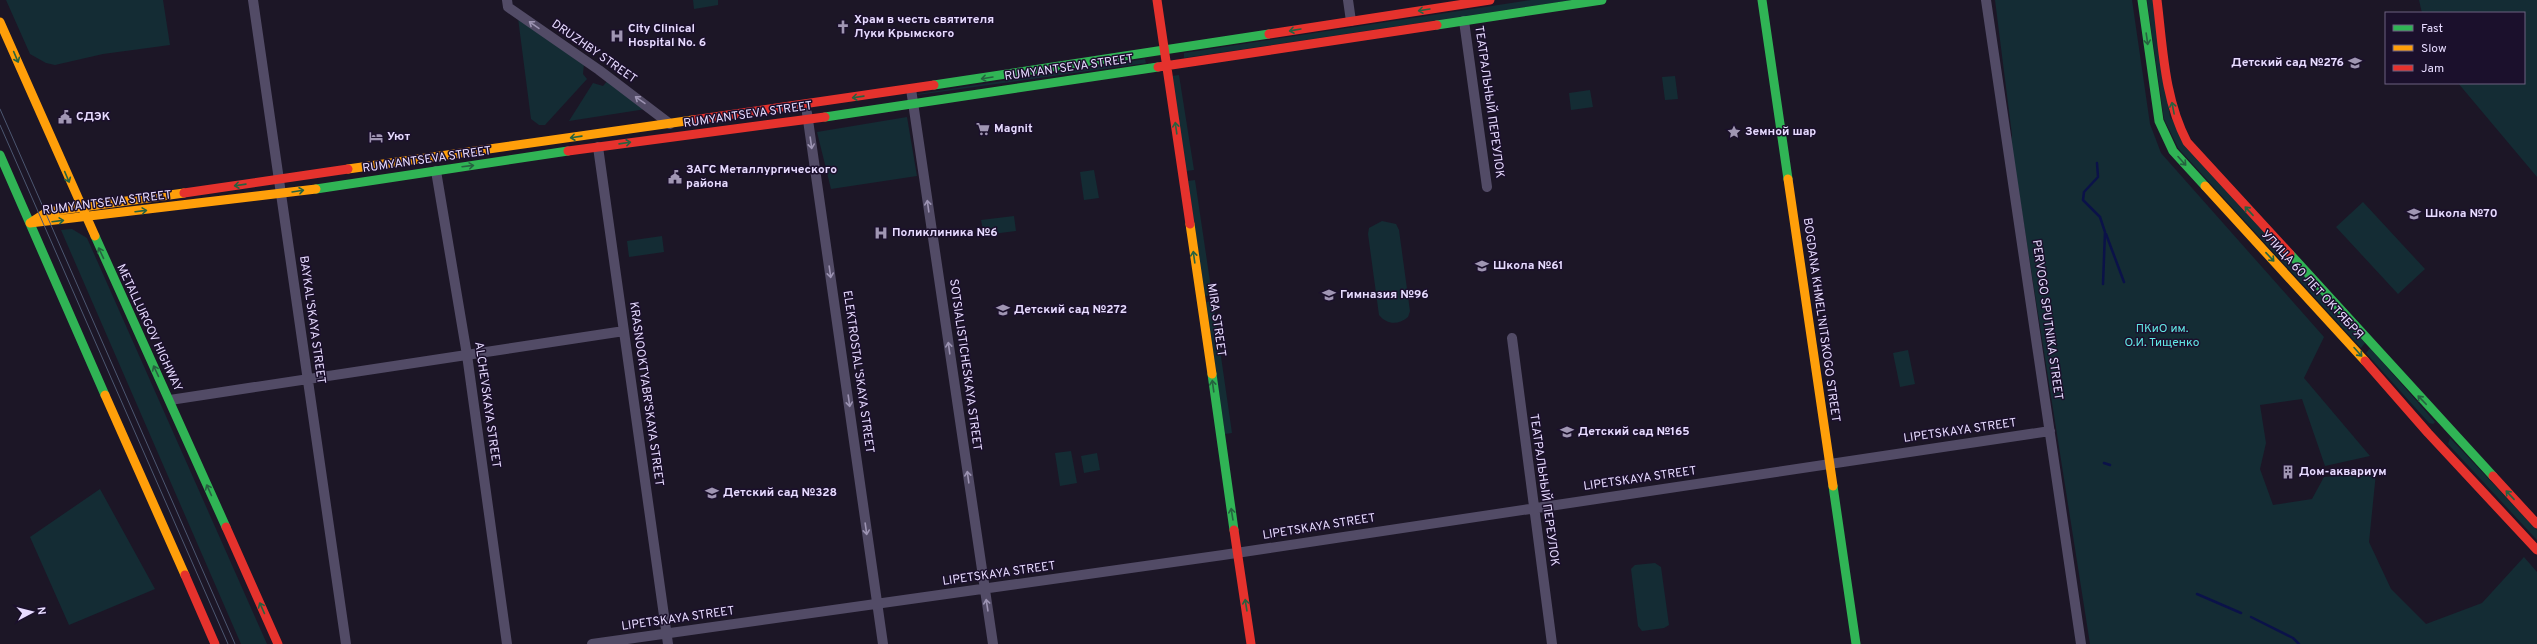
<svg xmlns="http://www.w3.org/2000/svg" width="2537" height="644" viewBox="0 0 2537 644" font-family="Overpass,sans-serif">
<rect width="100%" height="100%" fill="#1c1626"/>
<path fill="#142c34" d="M6,0H163L170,45L103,54L55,65L46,63L30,54Z
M693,0H718V5L694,9Z
M1531,0H1573L1184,58V53Z
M1995,0H2132L2150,124L2161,153L2324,337L2304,378L2370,456L2325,466L2302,399L2260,405L2266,443L2260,469L2273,505L2312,499L2324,477L2376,473L2369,542L2391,589L2426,624L2482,603L2524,557L2537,572V644H2090L2011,142L2012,135Z
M2147,0H2153L2170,117L2365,343L2361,348L2178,148L2164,119Z
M2419,0H2537V177L2458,83H2524V13H2422Z
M518,18L584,63L583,74L587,79L545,125H539L531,119Z
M1145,59L1146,63L917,95L918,94Z
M1179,75L1194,170L1186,171L1171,76Z
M1675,76L1678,99L1665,100L1662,77Z
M608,80L646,109L569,121L593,83L603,86Z
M1590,90L1593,107L1571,110L1569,93Z
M907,117L917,176L831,189L817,132Z
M1094,170L1099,198L1084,200L1080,172Z
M1195,180L1212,295L1205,296L1188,181Z
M2363,202L2425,269L2398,294L2336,227Z
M1014,216L1016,231L984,235L981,220Z
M1382,221L1396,224L1399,230L1410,311L1408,317C1399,325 1387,325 1379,315L1368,234L1369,228Z
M72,229L87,238L267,644H241L61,230Z
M662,236L664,252L629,257L627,241Z
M1213,301L1232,433L1225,434L1206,302Z
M2370,348L2435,422L2433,424L2429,423L2366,353Z
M1908,350L1915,384L1900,387L1893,353Z
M2450,438L2537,530V540L2448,444Z
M1071,451L1077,483L1060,486L1055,453Z
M1097,453L1100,470L1084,473L1081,456Z
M100,489L155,589L69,625L30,537Z
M1655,563L1661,567L1669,625L1664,628L1642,631L1638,626L1631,569L1635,565Z"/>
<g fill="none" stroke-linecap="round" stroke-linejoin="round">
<path stroke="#0b1249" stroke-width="2.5" d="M2097,163L2098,177L2084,192L2083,200L2100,217L2105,232L2103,284
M2106,234L2124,282
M2104,463L2110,465
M2197,594L2241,613
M2251,617L2293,638L2299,644"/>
<path stroke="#524b66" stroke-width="10" d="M253,0L346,644
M507,0L508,7L599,70L670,124
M1348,0L1351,21
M1986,0L2081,644
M1464,21L1487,187
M911,89L993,644
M807,113L883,644
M598,147L668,644
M436,171L467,355L507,644
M1512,338L1552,644
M170,400L624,331
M592,644L1223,555L2050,431"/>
<path stroke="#30b455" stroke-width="9" d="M1762,0L1788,179
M2142,0L2159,121L2173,151L2205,186
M1437,25L1602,0
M934,85L1269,34
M825,117L1158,67
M0,155L105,395
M316,189L568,151
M95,236L226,527
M2290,254L2493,476
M1212,374L1234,530
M1833,486L1856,644"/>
<path stroke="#ff9f0a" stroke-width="9" d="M0,22L95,236
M348,169L693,120
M1788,179L1833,486
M2205,186L2365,361
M30,223L316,189
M30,223L47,212L184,193
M1190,224L1212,374
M105,395L185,575"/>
<path stroke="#e5322d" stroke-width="9" d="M1157,0L1190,224
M2157,0C2163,48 2164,98 2187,142L2290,254
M1269,34L1490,0
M1158,67L1437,25
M693,120L934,85
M568,151L825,117
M184,193L348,169
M2365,361L2428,433L2537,550
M2493,476L2537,524
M226,527L278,644
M1234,530L1251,644
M185,575L215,644"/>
<path stroke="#4c5771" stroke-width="1" d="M0,109L235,644
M0,125L228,644"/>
</g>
<defs><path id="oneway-shaft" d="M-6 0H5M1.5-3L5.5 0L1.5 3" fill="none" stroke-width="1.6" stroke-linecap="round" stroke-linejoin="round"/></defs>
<g stroke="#266240">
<use href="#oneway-shaft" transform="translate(1424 10) rotate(171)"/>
<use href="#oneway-shaft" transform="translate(1295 30) rotate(170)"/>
<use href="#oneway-shaft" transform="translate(2147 39) rotate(82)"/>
<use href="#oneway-shaft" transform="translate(16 57) rotate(67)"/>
<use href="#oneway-shaft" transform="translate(987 78) rotate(171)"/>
<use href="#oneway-shaft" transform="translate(858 97) rotate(172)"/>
<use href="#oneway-shaft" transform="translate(2173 108) rotate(-101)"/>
<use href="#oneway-shaft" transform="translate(1176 128) rotate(-98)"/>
<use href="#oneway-shaft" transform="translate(576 137) rotate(172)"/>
<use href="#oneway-shaft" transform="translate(625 143) rotate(-8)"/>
<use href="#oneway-shaft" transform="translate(2182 161) rotate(48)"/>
<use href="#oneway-shaft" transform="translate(468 166) rotate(-7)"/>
<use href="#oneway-shaft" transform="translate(67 177) rotate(67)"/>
<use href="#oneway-shaft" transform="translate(240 185) rotate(172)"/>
<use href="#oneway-shaft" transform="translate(298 191) rotate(-9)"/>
<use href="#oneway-shaft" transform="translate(141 211) rotate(-7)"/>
<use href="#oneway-shaft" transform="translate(2249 211) rotate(-133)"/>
<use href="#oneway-shaft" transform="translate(58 221) rotate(-7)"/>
<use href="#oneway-shaft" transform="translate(101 253) rotate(-115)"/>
<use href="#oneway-shaft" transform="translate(1194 257) rotate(-98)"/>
<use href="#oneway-shaft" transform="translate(2270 257) rotate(47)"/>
<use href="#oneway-shaft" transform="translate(2358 352) rotate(48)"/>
<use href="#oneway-shaft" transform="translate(156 371) rotate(-115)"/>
<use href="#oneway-shaft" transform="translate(1213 386) rotate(-98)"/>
<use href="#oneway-shaft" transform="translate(2422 400) rotate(-134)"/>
<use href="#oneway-shaft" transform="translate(209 490) rotate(-114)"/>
<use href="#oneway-shaft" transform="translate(2510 495) rotate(-133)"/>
<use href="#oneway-shaft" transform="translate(1232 514) rotate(-99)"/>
<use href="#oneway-shaft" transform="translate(1246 605) rotate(-99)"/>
<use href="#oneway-shaft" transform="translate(262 608) rotate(-114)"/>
</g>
<g stroke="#9c93b2">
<use href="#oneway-shaft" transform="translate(534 25) rotate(-145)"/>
<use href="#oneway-shaft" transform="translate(640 100) rotate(-145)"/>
<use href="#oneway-shaft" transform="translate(811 143) rotate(82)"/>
<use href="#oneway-shaft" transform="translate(928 206) rotate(-98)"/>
<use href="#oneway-shaft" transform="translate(830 272) rotate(82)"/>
<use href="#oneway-shaft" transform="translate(949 348) rotate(-98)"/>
<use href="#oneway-shaft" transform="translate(849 401) rotate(82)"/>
<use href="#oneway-shaft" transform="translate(968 477) rotate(-98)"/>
<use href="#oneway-shaft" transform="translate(866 529) rotate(82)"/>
<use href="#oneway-shaft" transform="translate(987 605) rotate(-99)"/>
</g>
<defs>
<g id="church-bare" transform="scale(1.08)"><path d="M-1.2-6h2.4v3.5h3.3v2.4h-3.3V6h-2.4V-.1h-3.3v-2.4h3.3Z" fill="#a096b3" stroke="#1b102c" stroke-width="2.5" paint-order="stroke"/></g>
<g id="hospital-bare" transform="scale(1.08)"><path d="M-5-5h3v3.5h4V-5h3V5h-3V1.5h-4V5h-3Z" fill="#a096b3" stroke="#1b102c" stroke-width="2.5" paint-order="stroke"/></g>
<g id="school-bare" transform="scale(1.08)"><path d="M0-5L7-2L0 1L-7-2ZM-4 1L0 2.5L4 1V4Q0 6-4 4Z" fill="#a096b3" stroke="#1b102c" stroke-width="2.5" paint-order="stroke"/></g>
<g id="civic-bare" transform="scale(1.08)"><path d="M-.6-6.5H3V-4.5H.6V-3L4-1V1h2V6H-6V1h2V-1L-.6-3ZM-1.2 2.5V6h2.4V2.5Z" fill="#a096b3" stroke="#1b102c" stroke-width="2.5" paint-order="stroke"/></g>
<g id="supermarket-bare" transform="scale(1.08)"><path d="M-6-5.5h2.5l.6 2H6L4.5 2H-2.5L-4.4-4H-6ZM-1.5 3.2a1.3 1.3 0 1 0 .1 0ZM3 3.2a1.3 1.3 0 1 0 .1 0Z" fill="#a096b3" stroke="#1b102c" stroke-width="2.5" paint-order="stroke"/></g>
<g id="sight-bare" transform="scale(1.08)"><path d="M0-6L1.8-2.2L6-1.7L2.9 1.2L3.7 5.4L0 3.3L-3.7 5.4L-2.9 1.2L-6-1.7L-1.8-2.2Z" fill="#a096b3" stroke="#1b102c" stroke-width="2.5" paint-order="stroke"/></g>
<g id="hotel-bare" transform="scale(1.08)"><path d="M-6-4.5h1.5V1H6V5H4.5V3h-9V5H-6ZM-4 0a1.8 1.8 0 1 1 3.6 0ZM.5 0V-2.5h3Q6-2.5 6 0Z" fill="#a096b3" stroke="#1b102c" stroke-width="2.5" paint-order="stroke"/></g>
<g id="building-bare" transform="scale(1.08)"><path d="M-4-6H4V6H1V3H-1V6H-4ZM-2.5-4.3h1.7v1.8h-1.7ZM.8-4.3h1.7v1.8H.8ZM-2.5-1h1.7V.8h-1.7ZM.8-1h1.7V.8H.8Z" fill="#a096b3" stroke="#1b102c" stroke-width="2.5" paint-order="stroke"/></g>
</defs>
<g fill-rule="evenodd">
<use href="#church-bare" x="843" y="27"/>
<use href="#hospital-bare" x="617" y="36"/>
<use href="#school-bare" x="2355" y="63"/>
<use href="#civic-bare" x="65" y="117"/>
<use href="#supermarket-bare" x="983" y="129"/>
<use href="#sight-bare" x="1734" y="132"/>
<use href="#hotel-bare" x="376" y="137"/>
<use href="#civic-bare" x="675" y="177"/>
<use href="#school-bare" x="2414" y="214"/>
<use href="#hospital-bare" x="881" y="233"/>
<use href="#school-bare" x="1482" y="266"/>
<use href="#school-bare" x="1329" y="295"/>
<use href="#school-bare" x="1003" y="310"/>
<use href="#school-bare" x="1567" y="432"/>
<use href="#building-bare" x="2288" y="472"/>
<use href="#school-bare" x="712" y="493"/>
</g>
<g text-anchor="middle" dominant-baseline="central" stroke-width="3" stroke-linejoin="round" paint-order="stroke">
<g font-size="12" font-weight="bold" fill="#e7dbff" stroke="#1b102c" text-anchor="start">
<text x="854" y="20">Храм в честь святителя<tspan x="854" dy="14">Луки Крымского</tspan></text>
<text x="628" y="29">City Clinical<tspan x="628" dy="14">Hospital No. 6</tspan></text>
<text x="2344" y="63" text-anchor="end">Детский сад №276</text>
<text x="76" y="117">СДЭК</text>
<text x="994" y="129">Magnit</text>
<text x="1745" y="132">Земной шар</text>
<text x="387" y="137">Уют</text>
<text x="686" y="170">ЗАГС Металлургического<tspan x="686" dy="14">района</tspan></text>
<text x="2425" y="214">Школа №70</text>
<text x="892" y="233">Поликлиника №6</text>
<text x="1493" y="266">Школа №61</text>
<text x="1340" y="295">Гимназия №96</text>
<text x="1014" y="310">Детский сад №272</text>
<text x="1578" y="432">Детский сад №165</text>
<text x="2299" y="472">Дом-аквариум</text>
<text x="723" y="493">Детский сад №328</text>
</g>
<g font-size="12" fill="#e7dbff" stroke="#1b102c">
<text transform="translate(594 52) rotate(35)">DRUZHBY STREET</text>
<text transform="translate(1069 68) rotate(-8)">RUMYANTSEVA STREET</text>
<text transform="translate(1489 102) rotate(82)">ТЕАТРАЛЬНЫЙ ПЕРЕУЛОК</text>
<text transform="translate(748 115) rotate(-8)">RUMYANTSEVA STREET</text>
<text transform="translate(427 160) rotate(-8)">RUMYANTSEVA STREET</text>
<text transform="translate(107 203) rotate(-7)">RUMYANTSEVA STREET</text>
<text transform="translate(2312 285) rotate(47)">УЛИЦА 60 ЛЕТ ОКТЯБРЯ</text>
<text transform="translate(312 320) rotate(82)">BAYKAL'SKAYA STREET</text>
<text transform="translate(1216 320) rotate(82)">MIRA STREET</text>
<text transform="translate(1821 320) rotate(82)">BOGDANA KHMEL'NITSKOGO STREET</text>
<text transform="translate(2047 320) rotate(82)">PERVOGO SPUTNIKA STREET</text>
<text transform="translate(149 328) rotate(65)">METALLURGOV HIGHWAY</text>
<text transform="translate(965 365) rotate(82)">SOTSIALISTICHESKAYA STREET</text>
<text transform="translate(858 372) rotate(82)">ELEKTROSTAL'SKAYA STREET</text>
<text transform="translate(646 394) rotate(82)">KRASNOOKTYABR'SKAYA STREET</text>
<text transform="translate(487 405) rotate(82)">ALCHEVSKAYA STREET</text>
<text transform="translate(1960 431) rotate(-8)">LIPETSKAYA STREET</text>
<text transform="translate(1640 479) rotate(-8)">LIPETSKAYA STREET</text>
<text transform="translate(1544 490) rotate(82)">ТЕАТРАЛЬНЫЙ ПЕРЕУЛОК</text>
<text transform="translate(1319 527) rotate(-9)">LIPETSKAYA STREET</text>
<text transform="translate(999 574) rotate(-8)">LIPETSKAYA STREET</text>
<text transform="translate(678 619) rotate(-8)">LIPETSKAYA STREET</text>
</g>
<g font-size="12" fill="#61e5e3" stroke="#1b102c">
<text x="2162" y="329">ПКиО им.<tspan x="2162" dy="14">О.И. Тищенко</tspan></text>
</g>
</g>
<rect x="2385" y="12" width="140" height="72" fill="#1b102c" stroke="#6d6180"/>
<rect x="2393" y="25" width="20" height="6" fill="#30b455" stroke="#6d6180"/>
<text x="2421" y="32" font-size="12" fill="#e7dbff">Fast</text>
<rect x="2393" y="45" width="20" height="6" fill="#ff9f0a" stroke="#6d6180"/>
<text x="2421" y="52" font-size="12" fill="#e7dbff">Slow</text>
<rect x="2393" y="65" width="20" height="6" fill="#e5322d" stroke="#6d6180"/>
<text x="2421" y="72" font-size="12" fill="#e7dbff">Jam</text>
<g transform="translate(32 612) rotate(83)" stroke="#1b102c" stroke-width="3" paint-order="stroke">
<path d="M0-3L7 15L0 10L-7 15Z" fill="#e7dbff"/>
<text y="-6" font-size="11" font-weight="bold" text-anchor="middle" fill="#e7dbff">N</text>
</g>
</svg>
